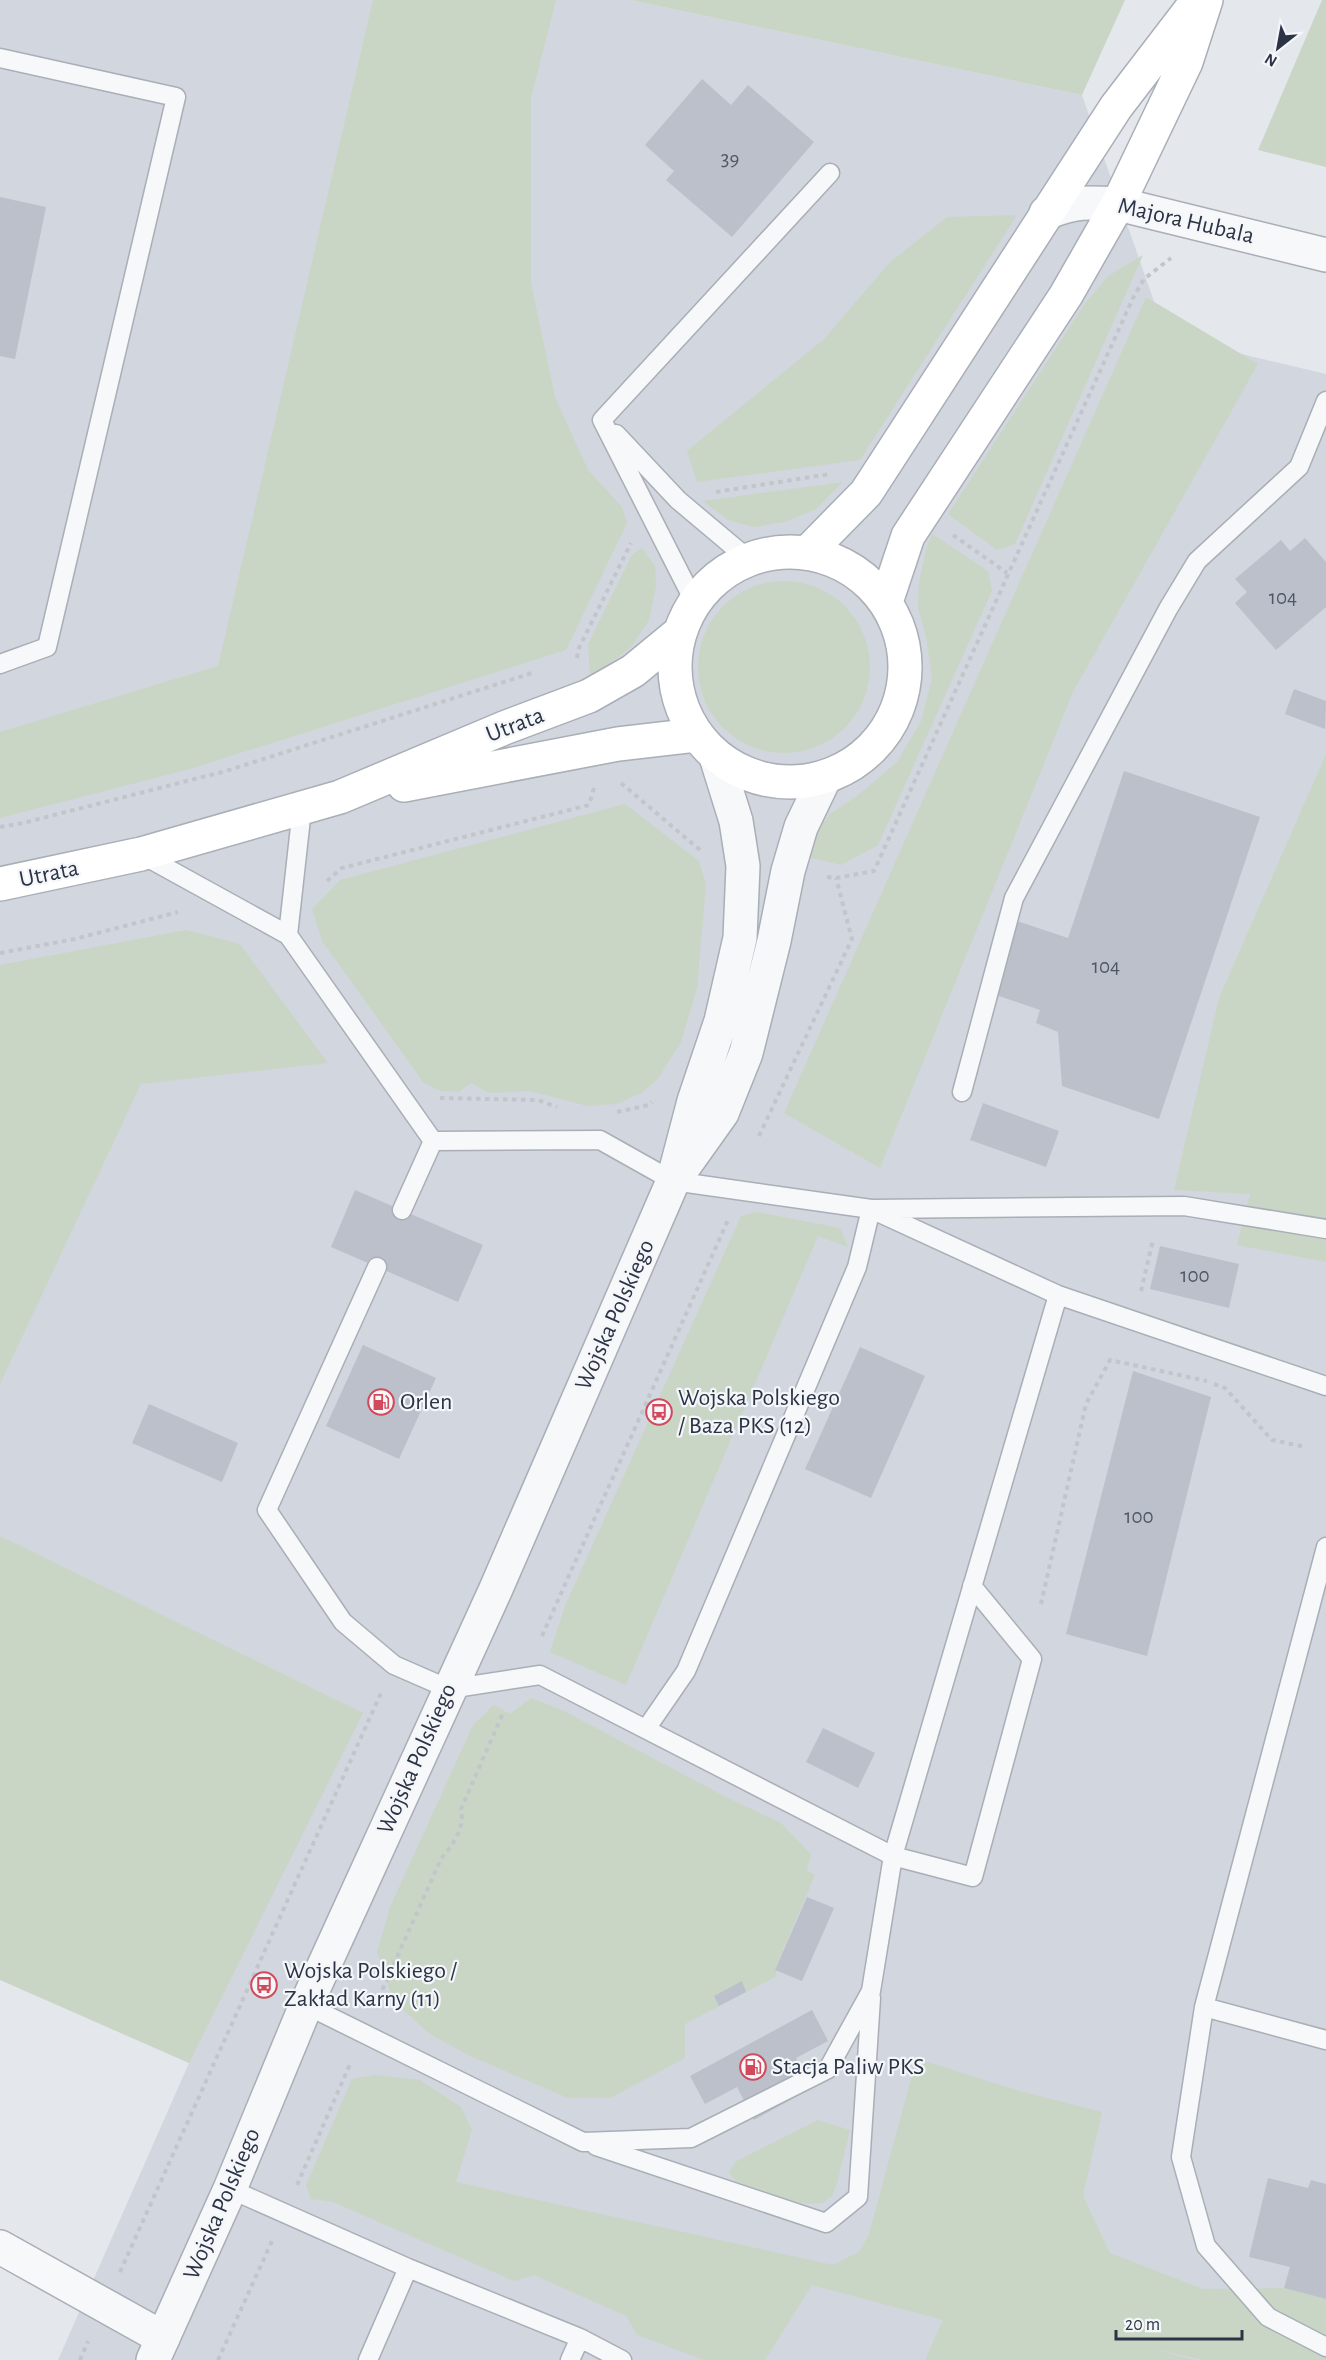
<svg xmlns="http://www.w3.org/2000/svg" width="1326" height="2360" viewBox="0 0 1326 2360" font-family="'Alegreya Sans',sans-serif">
<rect width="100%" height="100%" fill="#e4e7ec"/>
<path fill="#d2d6de" d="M0,0H630L1082,95L1166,336L1326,374V2360H58L189,2063L0,1978Z"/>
<path fill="#c9d6c5" d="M373,0H556L531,98V283L555,397L588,470L622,507L627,523L566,650L190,769L0,818V732L218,666Z
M630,0H1125L1082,95Z
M1322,0H1326V167L1258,150Z
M1017,215L860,460L697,482L687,451L824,339L890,262L947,217Z
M1143,255L1015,544L997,550L948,514L1084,305L1108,276Z
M1146,297L1258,364L1073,692L880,1168L784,1113Z
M843,482L816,509L785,522L754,527L728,520L703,501Z
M932,534L988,571L992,591L878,845L841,865L808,857L814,835L830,814L857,796L897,762L921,721L932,678L926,636L918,608L919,581L927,546Z
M642,548L655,566L656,587L649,620L631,647L590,679L588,644L632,555Z
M698 667a86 86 0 1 1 172 0a86 86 0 1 1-172 0Z
M1326,754V1262L1237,1245L1250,1194L1174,1190L1219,998Z
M625,804L699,861L706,884L697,988L681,1042L657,1080L641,1093L616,1104L588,1106L529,1091L489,1093L471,1083L459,1092L440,1091L423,1082L322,941L312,909L340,880Z
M186,930L240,944L328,1063L141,1084L0,1384V965Z
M757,1212L840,1228L848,1247L818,1236L626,1685L550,1652L565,1606L741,1216Z
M0,1536L363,1713L189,2063L0,1980Z
M531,1698L562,1710L726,1797L781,1823L811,1854L807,1871L815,1875L775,1969L777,1976L685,2024V2058L610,2098H568L468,2055L430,2034L393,2001L377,1952L390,1907L473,1725L494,1705L510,1714Z
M928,2062L1016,2090L1102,2112L1083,2196L1110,2253L1203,2289L1284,2288L1326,2299V2360H1204L1148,2348L1195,2360H925L943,2320L812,2285L765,2360H704L637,2335L626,2316L534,2275L514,2281L333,2202L311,2199L306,2185L352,2079L375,2075L420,2080L461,2107L472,2130L456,2182L833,2265L859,2252L869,2234L914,2068Z
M818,2120L850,2130L837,2184L832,2196L822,2203L808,2204L744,2190L729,2173L735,2162Z"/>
<path fill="#bbc0ca" d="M702,79L731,105L748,85L814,142L732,237L666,180L674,171L645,145Z
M0,197L46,207L15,359L0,356Z
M1305,538L1326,562V607L1276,650L1235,603L1247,592L1235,579L1281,540L1290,551Z
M1294,689L1326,701L1325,729L1285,714Z
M1124,771L1260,817L1159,1119L1062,1086L1058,1032L1036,1023L1040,1010L993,994L1017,921L1068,938Z
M983,1103L1059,1131L1046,1167L970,1140Z
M355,1190L483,1245L458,1302L331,1247Z
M1160,1246L1239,1264L1229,1308L1150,1289Z
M363,1345L436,1378L399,1459L326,1426Z
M860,1347L925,1376L871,1498L805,1469Z
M1133,1371L1211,1397L1147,1656L1066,1634Z
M149,1404L238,1443L222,1482L132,1443Z
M823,1728L875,1753L858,1788L806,1762Z
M807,1897L834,1908L802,1981L775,1970Z
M742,1981L746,1992L719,2006L714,1996Z
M812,2010L828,2041L796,2058L812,2088L754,2120L737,2087L705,2104L690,2076Z
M1268,2178L1308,2188L1311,2180L1326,2184V2299L1284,2288L1290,2267L1249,2257Z"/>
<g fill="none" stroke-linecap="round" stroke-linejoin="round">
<g stroke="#a9aeb7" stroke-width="21">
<path id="service" d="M0,58L176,97L47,647L0,664
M602,420L830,173
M602,420L694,601
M616,434L678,500L747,558
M141,854L288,935L302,809
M288,935L433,1141L402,1210
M962,1092L1014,898L1168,609L1197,561L1299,467L1326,401
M433,1141L600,1140L673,1181L871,1209L1058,1295L1326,1386
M377,1267L267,1510L343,1622L394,1665L449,1689L540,1675L893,1856L1058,1295
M1326,1547L1204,2007L1326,2040
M646,1729L686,1671L857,1267L871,1209L1184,1206L1326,1229
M306,2005L583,2142L691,2138L828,2069L871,1991L893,1856L973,1877L1032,1659L972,1586
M1204,2007L1181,2157L1206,2246L1268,2317L1326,2347
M596,2146L826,2223L858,2197L871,1998
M230,2189L408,2268L580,2338L622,2360
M368,2360L408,2268
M570,2360L580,2338"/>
</g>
<g stroke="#a9aeb7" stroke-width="36">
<path id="minor" d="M1046,213C1075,201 1088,202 1118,204L1326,255
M0,2247L163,2338"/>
</g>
<g stroke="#a9aeb7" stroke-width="36">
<path id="tertiary" d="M685,1165L722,1113L746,1053L774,941L788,871L801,827L825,777
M153,2360L230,2189L306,2005L495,1591L673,1181L694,1101L721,1021L740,938L743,866L736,821L716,757"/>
</g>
<g stroke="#a9aeb7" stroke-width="36">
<path id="secondary" d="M675 667a115 115 0 1 1 230 0a115 115 0 1 1-230 0Z
M808,552L866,493L1116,107L1198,0
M886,602L908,536L1066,295L1118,204L1186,62L1206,0
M404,785L618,744L696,735
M0,884L141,854L340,797L504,728L589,696L633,671L678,634"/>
</g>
<path stroke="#c2c5cb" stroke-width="4" stroke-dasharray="4.5 4.5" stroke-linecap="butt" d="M716,492L830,474
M953,535L1007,573
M577,658L578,650L631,543
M621,783L700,850
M0,827L23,823L226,771L535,672
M827,877L836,878L874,871L1133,298L1144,279L1171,258
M327,881L342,868L589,805L594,788
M0,953L75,939L178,912
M440,1098L538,1100L557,1107
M617,1112L649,1105L652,1102
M759,1136L852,939L836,878
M1141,1291L1153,1240
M1214,1384L1225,1388L1272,1440L1306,1447
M1041,1604L1086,1404L1110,1360L1207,1381
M542,1636L728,1220
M375,2006L441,1859C453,1844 465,1828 461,1809L503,1713
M297,2185L351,2062
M120,2272L381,1693
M80,2360L88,2341
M218,2360L272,2241"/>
<use href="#service" stroke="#f7f8fa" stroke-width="18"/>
<use href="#minor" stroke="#f7f8fa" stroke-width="33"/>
<use href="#tertiary" stroke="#f7f8fa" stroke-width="33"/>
<use href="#secondary" stroke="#fff" stroke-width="33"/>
</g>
<defs>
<g id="fuel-ring" transform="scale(1.35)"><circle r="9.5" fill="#f4f6f9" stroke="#d1495b" stroke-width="1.5"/><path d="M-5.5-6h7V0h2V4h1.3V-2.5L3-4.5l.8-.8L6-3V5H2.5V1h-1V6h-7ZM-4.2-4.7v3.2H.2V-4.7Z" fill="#d1495b"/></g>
<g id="bus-ring" transform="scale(1.35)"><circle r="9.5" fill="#f4f6f9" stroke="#d1495b" stroke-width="1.5"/><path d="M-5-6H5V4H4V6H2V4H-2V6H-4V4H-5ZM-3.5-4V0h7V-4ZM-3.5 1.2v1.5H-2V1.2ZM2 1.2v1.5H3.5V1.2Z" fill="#d1495b"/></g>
</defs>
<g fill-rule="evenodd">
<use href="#fuel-ring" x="381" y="1402"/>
<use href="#bus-ring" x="659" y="1412"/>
<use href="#bus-ring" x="264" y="1985"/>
<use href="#fuel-ring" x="753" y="2067"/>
</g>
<g text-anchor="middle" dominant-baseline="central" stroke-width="4.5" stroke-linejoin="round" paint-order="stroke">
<g font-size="21" fill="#4f5766">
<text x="730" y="158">39</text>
<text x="1283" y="597">104</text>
<text x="1106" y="966">104</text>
<text x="1195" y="1275">100</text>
<text x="1139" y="1516">100</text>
</g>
<g font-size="24" fill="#2b3445" stroke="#f4f6f9">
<text transform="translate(1186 221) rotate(13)">Majora Hubala</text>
<text transform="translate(515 725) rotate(-21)">Utrata</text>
<text transform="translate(49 874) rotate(-12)">Utrata</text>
<text transform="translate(615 1315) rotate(-66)">Wojska Polskiego</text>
<text transform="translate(417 1759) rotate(-66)">Wojska Polskiego</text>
<text transform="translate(222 2204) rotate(-67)">Wojska Polskiego</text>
</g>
<g font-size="24" fill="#2b3445" stroke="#f4f6f9" text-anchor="start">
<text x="678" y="1398">Wojska Polskiego<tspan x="678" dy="28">/ Baza PKS (12)</tspan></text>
<text x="400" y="1402">Orlen</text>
<text x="284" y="1971">Wojska Polskiego /<tspan x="284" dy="28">Zakład Karny (11)</tspan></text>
<text x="772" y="2067">Stacja Paliw PKS</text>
</g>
</g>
<g transform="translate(1278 48) rotate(211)" stroke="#f4f6f9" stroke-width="4.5" paint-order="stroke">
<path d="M0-4.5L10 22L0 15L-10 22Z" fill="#2b3445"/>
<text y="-9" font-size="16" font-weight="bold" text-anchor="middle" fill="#2b3445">N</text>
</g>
<path d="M1116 2330v9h126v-9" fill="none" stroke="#2b3445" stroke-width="3"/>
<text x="1125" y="2330" font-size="18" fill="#2b3445" stroke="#f4f6f9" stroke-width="4.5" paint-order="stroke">20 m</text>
</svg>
